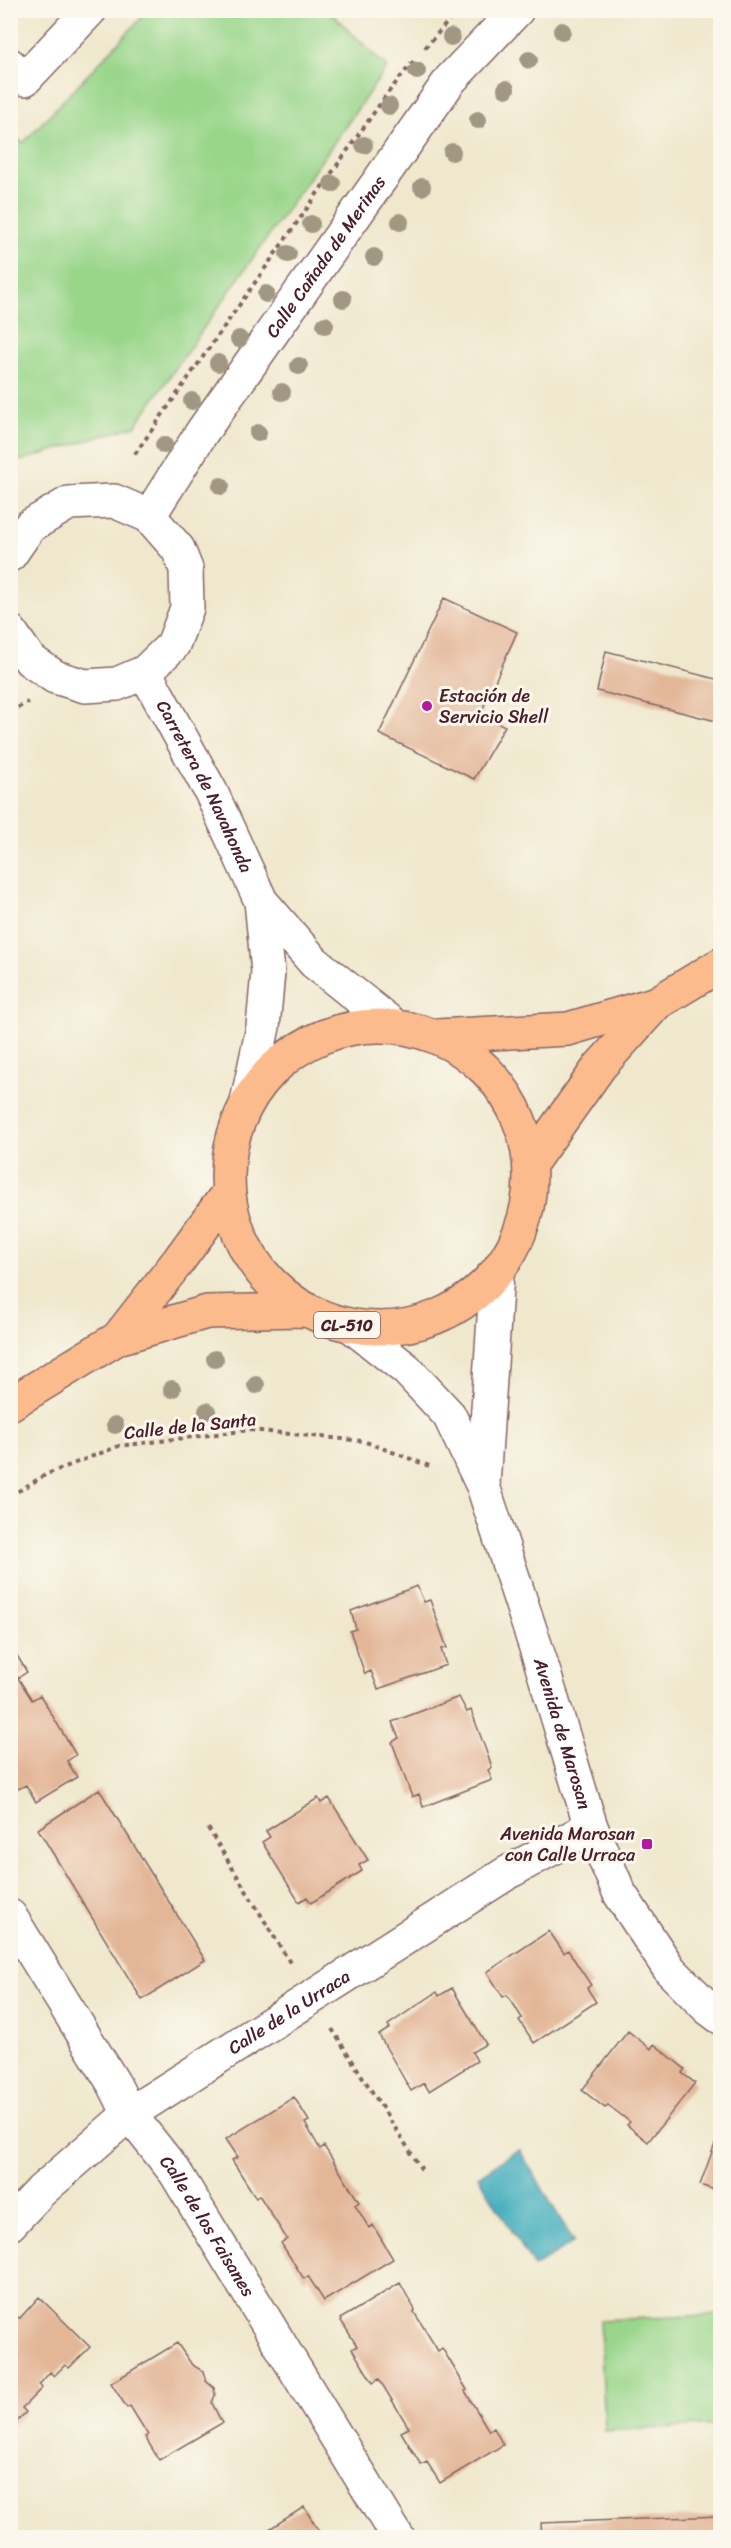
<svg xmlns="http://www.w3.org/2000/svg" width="731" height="2548" viewBox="0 0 731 2548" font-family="Sriracha,sans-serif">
<rect width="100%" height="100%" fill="#fbf7ec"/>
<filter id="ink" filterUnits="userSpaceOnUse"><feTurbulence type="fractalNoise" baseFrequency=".0167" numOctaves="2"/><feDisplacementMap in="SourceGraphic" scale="12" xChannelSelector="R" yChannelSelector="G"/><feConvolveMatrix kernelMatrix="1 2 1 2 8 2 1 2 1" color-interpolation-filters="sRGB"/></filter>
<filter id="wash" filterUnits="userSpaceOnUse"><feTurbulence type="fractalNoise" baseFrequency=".008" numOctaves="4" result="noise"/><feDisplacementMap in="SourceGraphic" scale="24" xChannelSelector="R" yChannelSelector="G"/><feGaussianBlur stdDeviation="1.35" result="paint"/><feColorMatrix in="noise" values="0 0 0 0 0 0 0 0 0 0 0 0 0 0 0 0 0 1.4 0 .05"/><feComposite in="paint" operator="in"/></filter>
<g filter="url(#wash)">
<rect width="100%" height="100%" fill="#efe8cd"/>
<path fill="#99d68a" stroke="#727a5a" stroke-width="1.5" d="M148,11H329L387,67L135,426L20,461L10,452L11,132L23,143Z
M720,2315V2425L605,2431L600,2320Z"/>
<path fill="#3dabbc" stroke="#446574" stroke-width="1.5" d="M519,2149L574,2242L534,2267L478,2176Z"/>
<g id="blocks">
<path fill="#e3b697" d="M444,598L517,632L480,715L505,726L474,779L379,734Z
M606,651L720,680V722L597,691Z
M417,1586L424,1602L430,1600L447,1648L441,1649L446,1665L378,1689L371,1671L365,1674L350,1631L356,1629L351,1611Z
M10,1644L27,1672L18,1678L32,1700L40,1695L76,1755L67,1761L77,1777L36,1802L26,1785L18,1789L10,1777Z
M459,1697L467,1712L471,1710L492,1767L488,1770L492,1780L423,1807L419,1794L412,1797L392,1742L399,1738L392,1722Z
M99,1789L205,1960L142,2000L38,1829Z
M318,1798L321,1803L329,1798L368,1860L359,1865L362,1871L311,1903L307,1897L299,1902L262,1842L270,1837L266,1831Z
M549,1931L564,1953L568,1950L577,1964L591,1985L587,1988L596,2002L534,2043L519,2020L522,2018L514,2005L507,1995L503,1997L487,1972Z
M452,1988L486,2044L472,2052L477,2061L429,2091L424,2083L411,2091L379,2035L390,2028L388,2025L437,1992L439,1996Z
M628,2031L651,2049L654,2044L685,2069L682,2073L695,2083L648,2142L627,2125L630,2122L608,2105L605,2108L582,2090Z
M294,2097L309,2121L305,2123L320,2149L324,2146L359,2202L355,2205L369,2228L373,2225L393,2259L324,2301L308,2276L304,2279L281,2243L287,2239L259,2195L256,2198L232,2160L238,2157L226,2139Z
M720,2130V2192L700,2185Z
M400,2283L415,2310L414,2312L438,2351L442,2348L453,2366L467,2390L465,2391L489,2431L494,2428L503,2445L440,2483L427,2462L421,2465L401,2432L409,2428L379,2379L373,2383L352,2349L357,2346L340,2319Z
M39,2297L90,2347L69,2368L65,2365L54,2376L50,2372L39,2385L42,2388L22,2408L26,2412L10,2429V2314L20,2318Z
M177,2343L192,2365L203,2371L206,2381L214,2388L215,2395L212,2403L222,2423L159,2460L145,2437L148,2435L130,2406L127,2408L111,2383Z
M304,2507L323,2538H259L258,2536Z
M720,2516V2538H542L541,2523Z"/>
</g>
</g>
<g filter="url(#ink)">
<use href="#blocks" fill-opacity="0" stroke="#846564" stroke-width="1.5"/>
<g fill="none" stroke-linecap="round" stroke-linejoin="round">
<g stroke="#846564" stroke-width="36">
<g id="minor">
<path d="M10,65L25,79L90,10"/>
<path id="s1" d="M149,516L202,432L451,79L517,10"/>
<path d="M10,555L30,526L69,503L114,501L149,516L178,549L186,569L187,608L173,645L145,672L117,684L85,686L55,677L30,660L10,631"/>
<path id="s2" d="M145,672L211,792L261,901L314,962L393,1025"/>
<path d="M247,1102L263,1027L268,972L261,901"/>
<path id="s3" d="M354,1328L406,1369L449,1415L483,1486L540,1660L591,1827L620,1894L670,1970L708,2008L720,2017"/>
<path d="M483,1484L497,1274"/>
<path id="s4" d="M10,1916L114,2084L129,2114L175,2172L398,2538"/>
<path id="s5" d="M10,2224L41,2191L129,2114L507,1873L591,1827"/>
</g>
</g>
<g stroke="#846564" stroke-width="36">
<path id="primary" d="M228 1177a151 151 0 1 1 302 0a151 151 0 1 1-302 0Z
M436,1036L568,1029L657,1003L720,965
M531,1163L600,1066L657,1003
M118,1338L179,1260L228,1193
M10,1404L118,1338L207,1312L303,1310"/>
</g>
<path stroke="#846564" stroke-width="4" stroke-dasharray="4.5 4.5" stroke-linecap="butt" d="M425,48L458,10
M135,454L387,94L416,58
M10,712L28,702
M10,1496L47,1474L119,1446L250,1430L363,1441L432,1467
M208,1828L292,1966
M332,2029L422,2170"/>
<use href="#minor" stroke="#fff" stroke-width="33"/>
<use href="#primary" stroke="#fbbb8d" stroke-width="33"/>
</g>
<g fill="#a19884">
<circle cx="562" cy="31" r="9"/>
<circle cx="451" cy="37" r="9"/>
<circle cx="529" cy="60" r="9"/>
<circle cx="417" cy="71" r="9"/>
<circle cx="506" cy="89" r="9"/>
<circle cx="389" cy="106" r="9"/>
<circle cx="478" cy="120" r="9"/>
<circle cx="364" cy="145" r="9"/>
<circle cx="452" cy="152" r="9"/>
<circle cx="332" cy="184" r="9"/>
<circle cx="422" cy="187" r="9"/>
<circle cx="400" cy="222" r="9"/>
<circle cx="311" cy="224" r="9"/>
<circle cx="288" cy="254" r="9"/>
<circle cx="374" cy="257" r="9"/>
<circle cx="266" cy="294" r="9"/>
<circle cx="343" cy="299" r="9"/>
<circle cx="325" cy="325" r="9"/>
<circle cx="239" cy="339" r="9"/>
<circle cx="218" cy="363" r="9"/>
<circle cx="299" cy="366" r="9"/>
<circle cx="282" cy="392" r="9"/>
<circle cx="192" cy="401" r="9"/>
<circle cx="258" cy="433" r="9"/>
<circle cx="164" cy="445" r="9"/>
<circle cx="221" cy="486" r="9"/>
<circle cx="215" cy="1359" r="9"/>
<circle cx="256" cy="1385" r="9"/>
<circle cx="172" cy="1389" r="9"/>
<circle cx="207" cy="1411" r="9"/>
<circle cx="115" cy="1425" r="9"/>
</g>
</g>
<g fill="#b5179e" stroke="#fbf7ec" stroke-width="2">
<circle cx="427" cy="706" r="6"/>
<rect x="641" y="1838" width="12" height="12" rx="3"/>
</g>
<g text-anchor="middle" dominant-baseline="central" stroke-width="6" stroke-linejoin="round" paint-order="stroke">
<rect fill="#fbf7ec" stroke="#7f6065" stroke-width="1.5" x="314" y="1312" width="66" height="26" rx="4.5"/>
<g font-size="16" font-weight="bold" fill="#4a1f2b">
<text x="347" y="1325">CL-510</text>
</g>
<g font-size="18" fill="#4a1f2b" stroke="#fbf7ec">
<text stroke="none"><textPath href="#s1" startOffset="314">Calle Cañada de Merinas</textPath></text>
<text stroke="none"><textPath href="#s2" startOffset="129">Carretera de Navahonda</textPath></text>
<text transform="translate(190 1426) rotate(-6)">Calle de la Santa</text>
<text stroke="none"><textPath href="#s3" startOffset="468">Avenida de Marosan</textPath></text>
<text stroke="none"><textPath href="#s5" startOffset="352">Calle de la Urraca</textPath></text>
<text stroke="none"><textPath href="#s4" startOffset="368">Calle de los Faisanes</textPath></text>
</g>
<g font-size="18" fill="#4a1f2b" stroke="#fbf7ec" text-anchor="start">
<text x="439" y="696">Estación de<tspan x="439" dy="21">Servicio Shell</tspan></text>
<text x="635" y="1834" text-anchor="end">Avenida Marosan<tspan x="635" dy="21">con Calle Urraca</tspan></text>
</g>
</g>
<rect width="731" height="2548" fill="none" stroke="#fbf7ec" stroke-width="36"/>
</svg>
